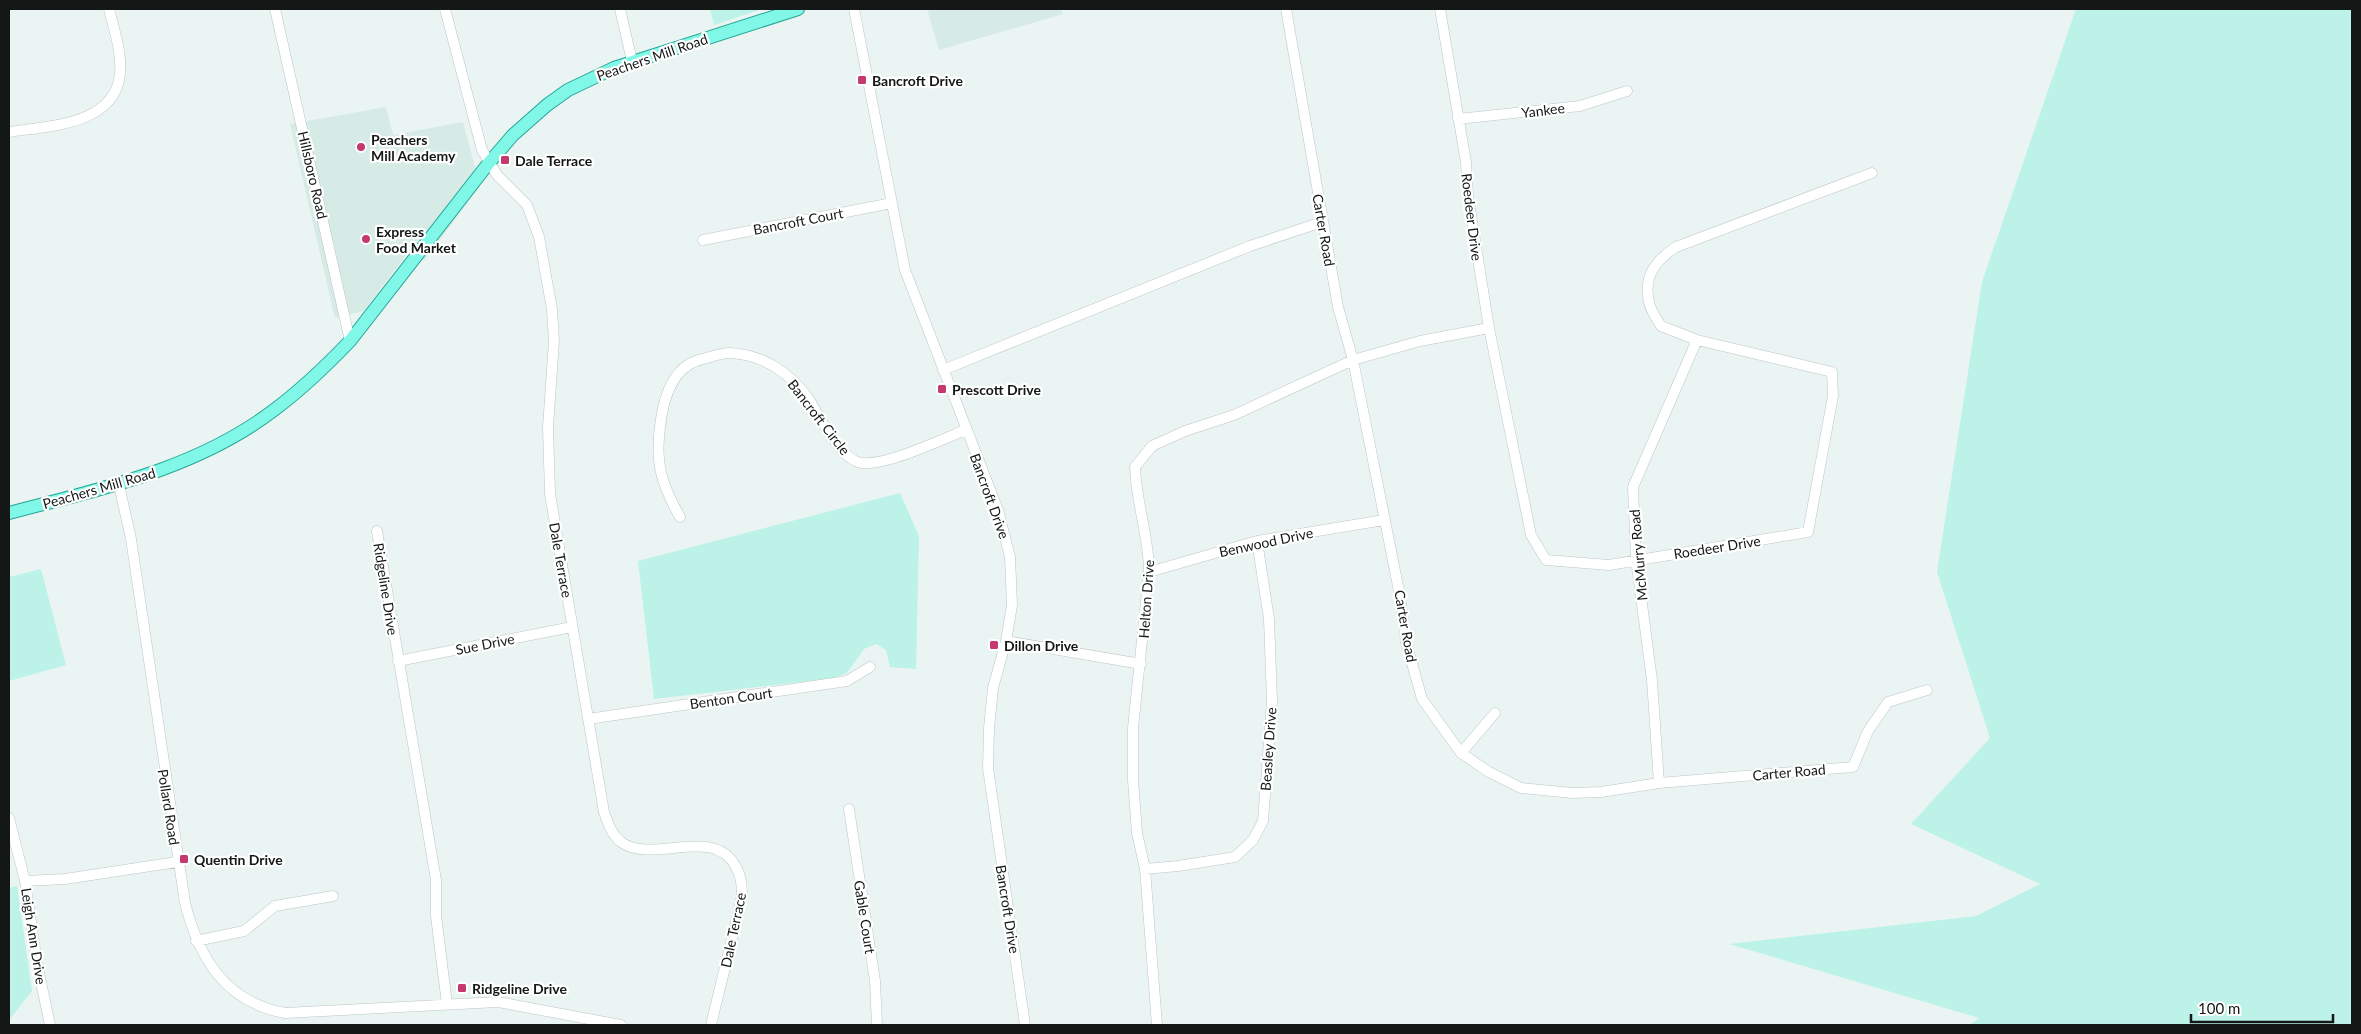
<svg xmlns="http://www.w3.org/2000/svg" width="2361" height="1034" viewBox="0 0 2361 1034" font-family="Lato,sans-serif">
<rect width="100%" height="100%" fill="#eaf5f3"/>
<path fill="#d6eae6" d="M927,9H1061L1063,14L939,50Z
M386,107L393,135L463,122L480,186L424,261L409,251L364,311L335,318L290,124Z"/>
<path fill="#bcf2e7" d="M710,9H762L714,25Z
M2076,9H2352V1025H1970L1979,1018L1729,944L1976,916L2040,884L1911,824L1990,738L1937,572L1982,282Z
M900,493L919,536L916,669L890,667L886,650L876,644L864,649L847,673L834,678L654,699L638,561Z
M41,569L66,665L9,681V577Z
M17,886L32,991L9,1020V888Z"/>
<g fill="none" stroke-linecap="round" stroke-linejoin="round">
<g stroke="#bcc6c4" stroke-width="11">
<path id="minor" d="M275,9L350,341
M445,9L482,150L497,175L527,205L539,237L552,309L554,341L548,427L550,494L604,812C608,823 611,834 621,842C652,865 714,824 736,867C742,878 743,888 741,901L711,1025
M620,9L632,61
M854,9L905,270L998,510L1010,557L1012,605L1006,641L993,688L989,728L988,768L1025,1025
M1286,9L1338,307L1353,360L1400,596L1406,642L1422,699L1461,753L1489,772L1521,788L1572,793L1601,792L1659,783L1853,767L1868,731L1888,702L1927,690
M1440,9L1466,162L1468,196L1489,328L1531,535L1546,560L1609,565L1808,532L1833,396L1832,372L1697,340L1661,326C1657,319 1650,310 1649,302C1643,276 1656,260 1676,247L1872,173
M1458,119L1580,106L1627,91
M9,132C46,126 115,126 120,74C122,52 114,30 109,9
M703,240L892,203
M943,370L1250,246L1322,222
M119,485L131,539L185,903C199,958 225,1002 285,1013L498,1002L621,1025
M680,517C662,485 655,464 660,427C663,400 672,365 703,359C711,357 721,353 729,353C762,354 789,372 808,398C817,411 823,426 834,440C840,448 848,459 858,462C879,470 944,438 966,430
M377,531L436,880V916L447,1004
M1149,572L1257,541L1384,520
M1006,641L1141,664
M398,661L572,627
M588,719L847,681L870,667
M1461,753L1495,713
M1659,783L1652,680L1636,559L1633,487L1697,340
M849,809L875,981L877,1025
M9,818L25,881L37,963L50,1025
M1145,869L1178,866L1235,857L1253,840L1263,821L1272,701L1269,619L1257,541
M25,881L65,879L177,862
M196,941L244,931L275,906L333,896
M1157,1025L1145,869L1137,833L1133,780V728L1149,572C1149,536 1136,503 1135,467L1152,446L1185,431L1234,415L1353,360L1420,341L1489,328"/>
</g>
<g stroke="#24a595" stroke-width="14">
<path id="major" d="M9,513C100,489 197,469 274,410C301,390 326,366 350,341L488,164L513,135L547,105L568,90L614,68L798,9"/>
</g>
<use href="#minor" stroke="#fff" stroke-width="10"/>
<use href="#major" stroke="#81f7e8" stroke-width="12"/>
</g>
<g fill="#c5396e" stroke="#fff" stroke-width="2">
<rect x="857" y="75" width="10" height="10" rx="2.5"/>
<circle cx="361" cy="147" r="5"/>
<rect x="500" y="155" width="10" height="10" rx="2.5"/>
<circle cx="366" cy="239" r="5"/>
<rect x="937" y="384" width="10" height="10" rx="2.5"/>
<rect x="989" y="640" width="10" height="10" rx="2.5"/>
<rect x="179" y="854" width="10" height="10" rx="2.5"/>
<rect x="457" y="983" width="10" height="10" rx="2.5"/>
</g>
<g text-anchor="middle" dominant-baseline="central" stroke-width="4.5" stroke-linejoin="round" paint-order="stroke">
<g font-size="14" fill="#131716" stroke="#fff">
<text transform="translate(652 57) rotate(-19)">Peachers Mill Road</text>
<text transform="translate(1543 110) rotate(-7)">Yankee</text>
<text transform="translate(313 175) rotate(77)">Hillsboro Road</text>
<text transform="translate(1472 217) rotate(83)">Roedeer Drive</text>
<text transform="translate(798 221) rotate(-11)">Bancroft Court</text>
<text transform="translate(1324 230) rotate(80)">Carter Road</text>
<text transform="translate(819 417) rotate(52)">Bancroft Circle</text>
<text transform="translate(99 488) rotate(-16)">Peachers Mill Road</text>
<text transform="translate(990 496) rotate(70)">Bancroft Drive</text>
<text transform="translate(1266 542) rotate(-12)">Benwood Drive</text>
<text transform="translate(1717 547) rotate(-9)">Roedeer Drive</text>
<text transform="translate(1638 555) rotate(-95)">McMurry Road</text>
<text transform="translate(561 560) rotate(80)">Dale Terrace</text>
<text transform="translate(386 589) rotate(81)">Ridgeline Drive</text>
<text transform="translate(1146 599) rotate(-86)">Helton Drive</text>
<text transform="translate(1406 626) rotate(80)">Carter Road</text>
<text transform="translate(485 644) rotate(-11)">Sue Drive</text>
<text transform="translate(731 698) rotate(-8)">Benton Court</text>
<text transform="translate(1268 749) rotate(-86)">Beasley Drive</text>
<text transform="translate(1789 772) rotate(-5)">Carter Road</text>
<text transform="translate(169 807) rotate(81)">Pollard Road</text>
<text transform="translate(1008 909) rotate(81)">Bancroft Drive</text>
<text transform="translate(865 917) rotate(81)">Gable Court</text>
<text transform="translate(733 930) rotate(-78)">Dale Terrace</text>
<text transform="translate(34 936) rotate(81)">Leigh Ann Drive</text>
</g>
<g font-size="14" font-weight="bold" fill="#131716" stroke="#fff" text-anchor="start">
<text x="872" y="80">Bancroft Drive</text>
<text x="371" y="139">Peachers<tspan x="371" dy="16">Mill Academy</tspan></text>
<text x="515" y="160">Dale Terrace</text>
<text x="376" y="231">Express<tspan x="376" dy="16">Food Market</tspan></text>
<text x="952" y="389">Prescott Drive</text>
<text x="1004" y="645">Dillon Drive</text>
<text x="194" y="859">Quentin Drive</text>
<text x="472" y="988">Ridgeline Drive</text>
</g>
</g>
<rect width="2361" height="1034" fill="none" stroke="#131716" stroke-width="20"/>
<path d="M2191 1014v8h142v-8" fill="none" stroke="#131716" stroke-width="2.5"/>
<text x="2198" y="1014" font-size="15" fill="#131716" stroke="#ffffff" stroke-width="4" paint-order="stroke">100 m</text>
</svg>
